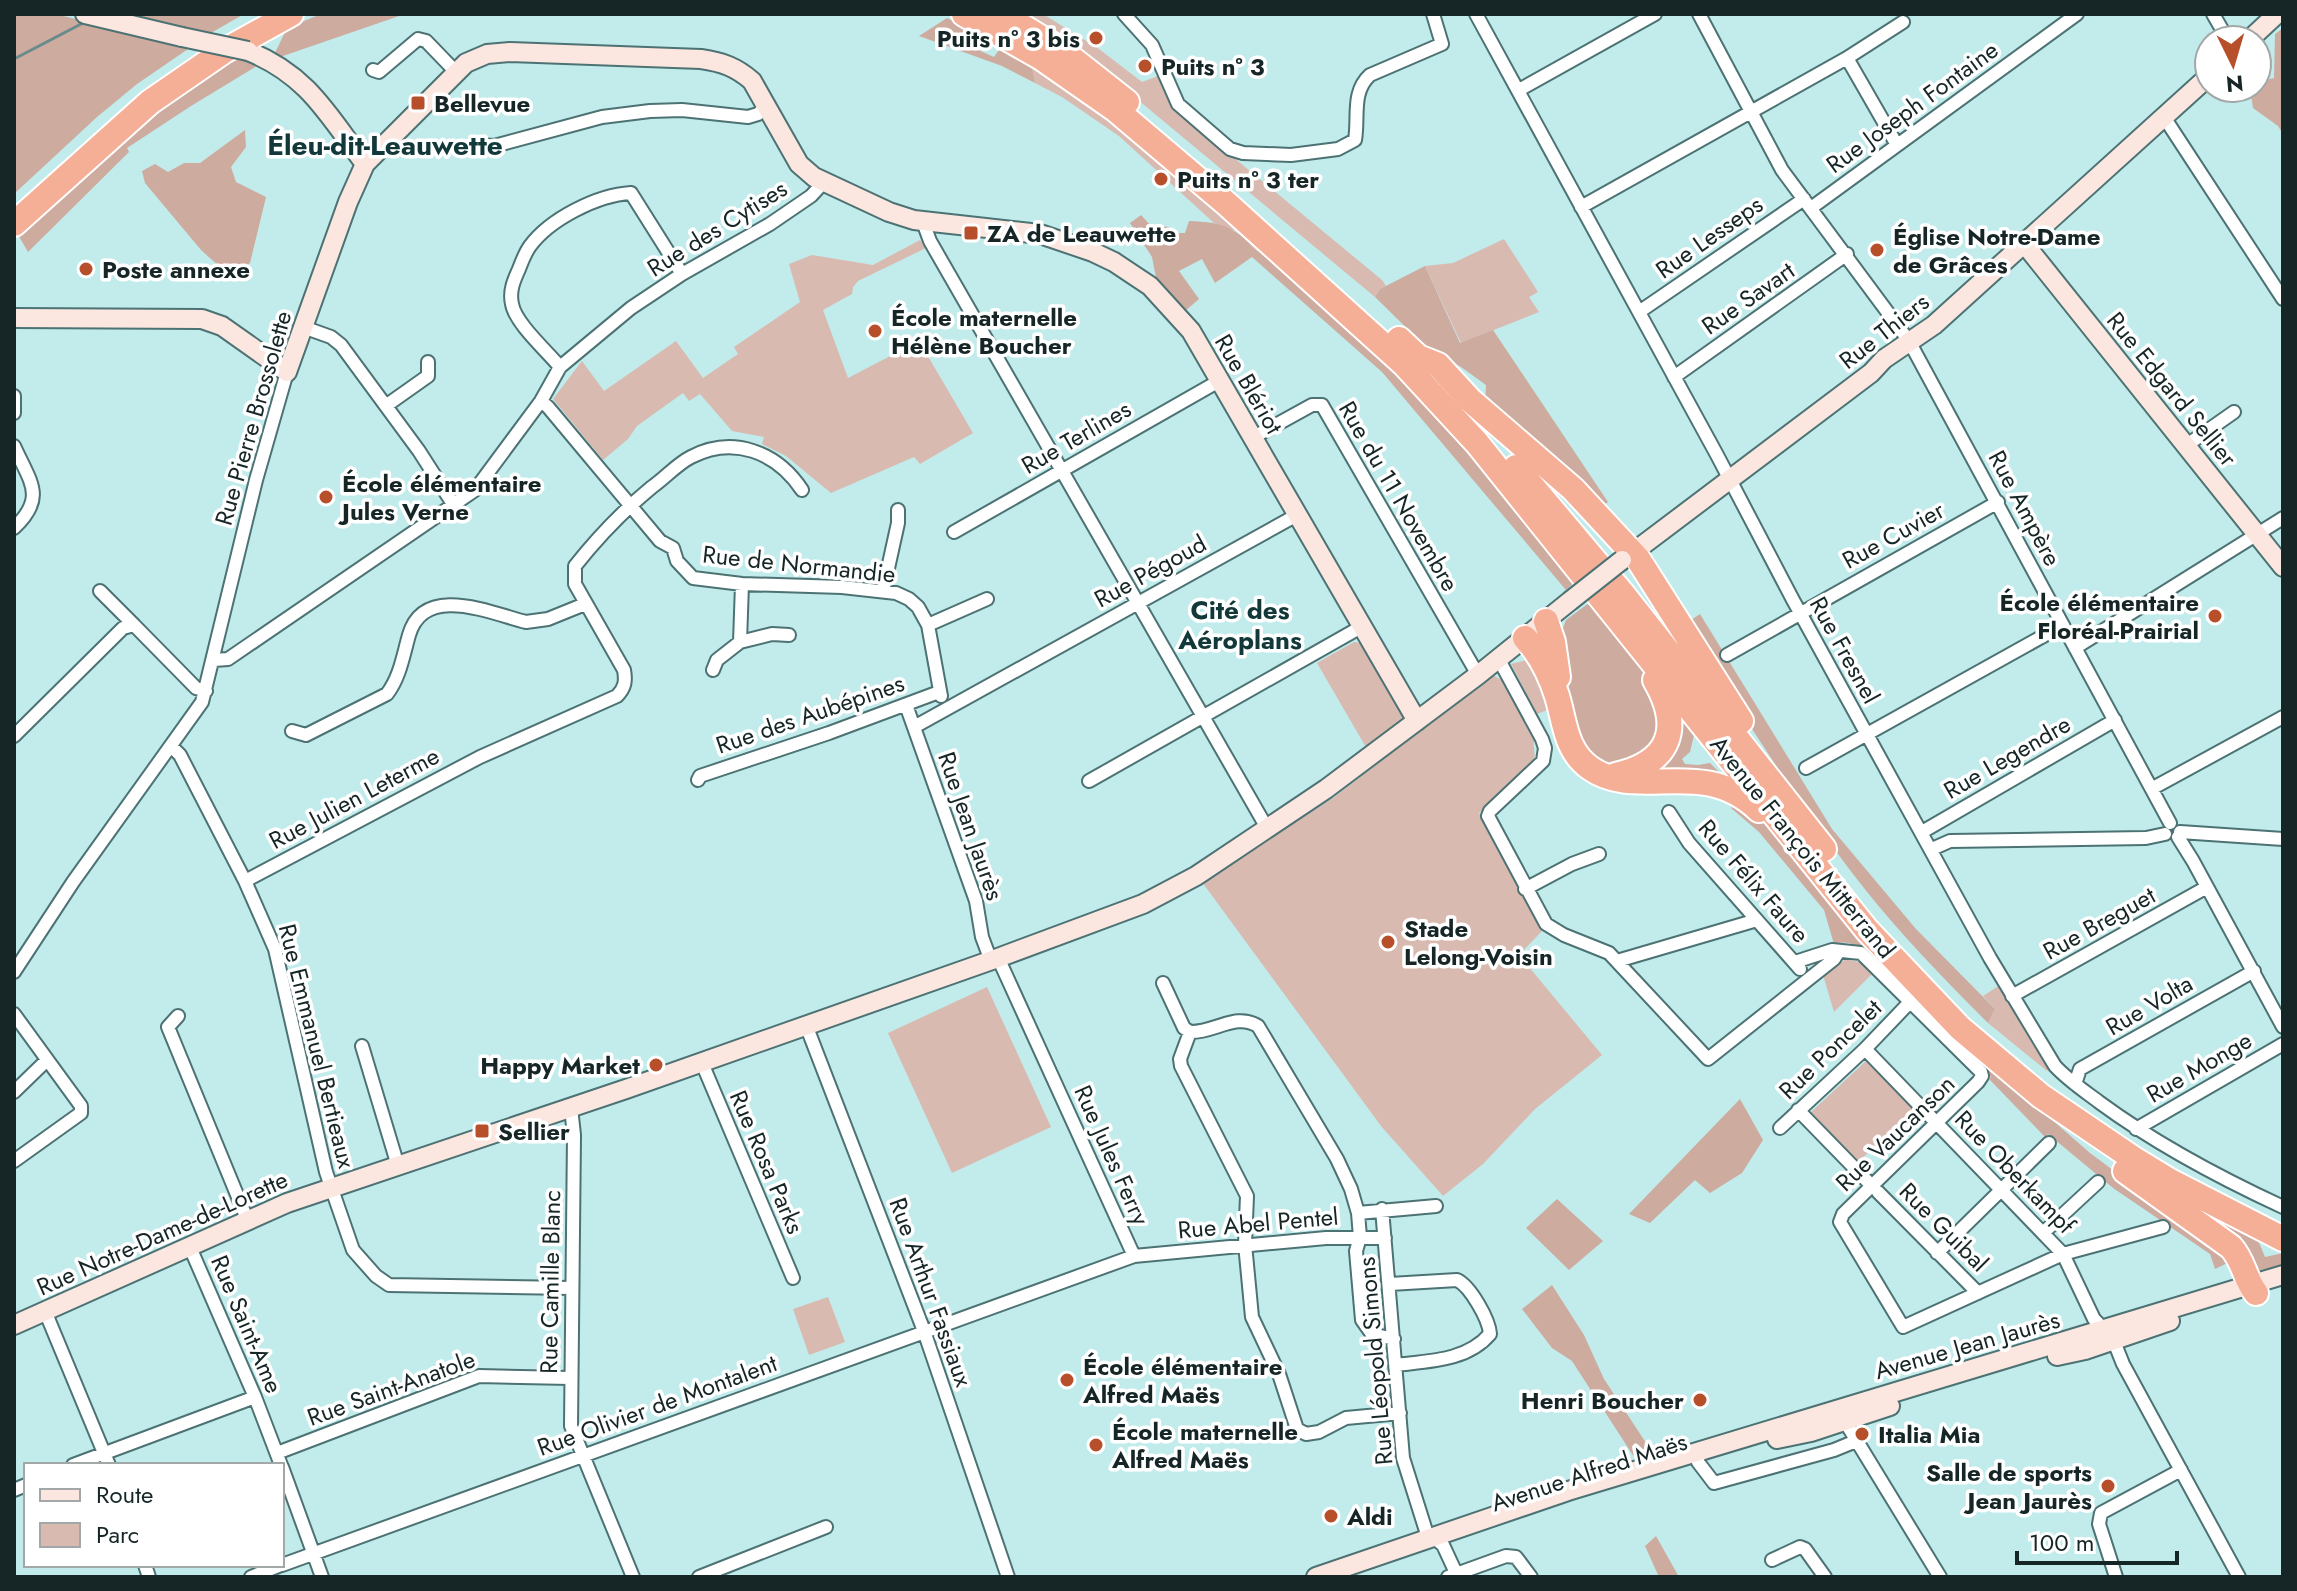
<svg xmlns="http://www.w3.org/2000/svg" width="2297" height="1591" viewBox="0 0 2297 1591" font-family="Jost,sans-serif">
<rect width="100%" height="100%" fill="#c2ebec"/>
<path fill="#d9bab0" d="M1011,14H1043L1099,49L1142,82L1158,76L1175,109L1382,280L1386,286L1380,289L1375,297L1120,85Z
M1031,61L1124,128L1272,256L1258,254L1236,231L1214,223L1119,136L1062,97L1035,83Z
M1504,239L1538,292L1529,297L1539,312L1461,343L1425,266L1453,263Z
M920,240L926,248L858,281L853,287L852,294L823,310L848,378L919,341L973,433L920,464L914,457L831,493L786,456L762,444L764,437L732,431L700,394L689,401L683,393L637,426L628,439L603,460L553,399L582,361L604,391L676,341L703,378L738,354L734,347L800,302L789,264L812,255L873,265Z
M1354,642L1360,643L1405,719L1367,749L1317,663Z
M1531,659L1552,708L1537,714L1511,664Z
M1493,675L1503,681L1535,736C1532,746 1536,753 1534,763L1479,813L1544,929L1519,955L1602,1055L1535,1109L1483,1164L1443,1196L1381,1126L1202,882L1333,798Z
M1846,959L1863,963L1874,972L1834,1012L1823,975Z
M2000,985L2051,1066L2047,1071L1988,1023L1995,1009L1983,996Z
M987,987L1051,1127L952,1173L888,1033Z
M1867,1060L1914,1110L1857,1163L1810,1113Z
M828,1297L845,1342L809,1355L793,1309Z"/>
<path fill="#ceab9f" d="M14,14H55L191,47L137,84L97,117L14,194Z
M127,14H244L211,33Z
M321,14H405L280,57L275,53L287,28Z
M947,18L982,34L976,49L994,57L1003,44L1031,61L1035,83L1002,66L919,36Z
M2283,28V134L2278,126L2253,108L2250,88H2257V82L2274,78L2275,34Z
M234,54L260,64L191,106L127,148L129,152L28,252L17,233L126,134Z
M245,130L246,147L231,167L236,182L266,197L250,263L231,277L201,250L145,183L142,171L155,164L168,172L184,163H200Z
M1141,215L1151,226L1169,227L1174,233H1185L1189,221C1205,222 1221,222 1234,231C1252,241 1248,252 1272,256L1337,313L1456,431L1577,580L1566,590L1382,372L1252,257L1215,283L1202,259L1179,271L1199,299L1185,311L1157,283L1152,257L1130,223Z
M1425,266L1460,343L1493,330L1608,502L1599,509L1543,456L1532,437L1485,402L1486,385L1461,367L1427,348L1375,297L1380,289Z
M1593,600L1647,676L1663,715L1654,749L1615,767L1585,755L1568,705L1562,630L1566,620Z
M1700,614L1832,829L1916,929L1995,1009L1988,1023C1945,980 1902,936 1864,888C1798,805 1742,713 1685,624Z
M1681,715L1696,727L1690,752L1682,759L1685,764L1698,765L1710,763L1718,771V780L1660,776L1650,765Z
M1742,800L1798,857L1885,959L1879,966C1866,952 1855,938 1834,944L1824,910L1759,832L1731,808Z
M1902,977L2010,1083L2090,1153L2234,1260L2215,1269L2210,1254L2113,1188L2048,1134L2045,1137L1989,1079L1991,1077L1898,984Z
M1740,1099L1763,1140L1742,1173L1710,1193L1695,1180L1650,1223L1629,1214Z
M2175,1191L2255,1233L2265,1257L2283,1253V1268L2260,1276Z
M1557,1199L1603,1241L1569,1270L1526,1228Z
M1552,1285L1584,1335L1604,1379L1654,1455L1636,1460L1572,1361L1552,1348L1522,1309Z
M1656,1536L1679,1577H1659L1645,1546Z"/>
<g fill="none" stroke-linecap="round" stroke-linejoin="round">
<path stroke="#698b8c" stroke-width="3" d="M14,59L83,23"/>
<g stroke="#4d7273" stroke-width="16">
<path id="street" d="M1124,14L1152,45L1178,104L1230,149L1243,153L1291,155L1338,149L1355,140C1359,118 1351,92 1370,75L1442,44L1433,14
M1476,14L1717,455L1793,600L1990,958L2055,1066C2068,1080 2083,1090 2099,1102C2156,1144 2218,1177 2283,1207
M1699,14L1782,170L1909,341L2170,823
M2213,14L2228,40
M1847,58L1897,145
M373,70L379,72L418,39L426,41L456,72
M1519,90L1655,14
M2164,117L2283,299
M478,145L494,146L602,117L650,111L682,110L748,117L758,114L765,107
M1581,207L1847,58L1903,22
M1811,208L2077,14
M923,222L930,241L1267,828
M1639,312L1804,199
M303,327L331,337L341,345L419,451L453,504
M560,367C547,351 515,323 512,304C509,291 514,280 519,269C522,261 525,253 530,246C550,219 597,195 631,193L682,274
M1674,377L1847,254
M14,396V413
M541,401L548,407L660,541L673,548L677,561L693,578L742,584L842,587L896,593L909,599L918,607L928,625
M387,405L428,376V362
M1252,438L1312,405H1322L1478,675
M2187,445L2234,412
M14,446C30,482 47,497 14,528
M954,532L1219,381
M100,591L134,625
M883,591L898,523V510
M740,642L772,634L789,635
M2075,648L2283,518
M1727,655L1998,502
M1498,658L1542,739L1545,748L1543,761L1490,811L1488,816L1546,924L1564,935L1609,953L1708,1059L1834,959L1839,951
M214,660L228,659L475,490L541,401L560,367L631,308L682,274L770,224L811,196L824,182
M713,670L717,660L740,642L742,584
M941,696L928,625L987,599
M906,705L976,901L982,937L988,953L1000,962L1134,1256
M914,727L1297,515
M292,731L306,735L387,694C400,677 403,656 409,635C424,583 490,613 526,622L548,619L585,604
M14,736L123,628L134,625L196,688L206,691
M172,747L180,755L245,881L275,949L326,1172L353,1250L376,1276L389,1285L572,1288
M1806,768L2063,625
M698,780L700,776L829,733L939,692
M1089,781L1361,627
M2153,788L2283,717
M1669,812L1689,843L1800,969
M1922,832L2115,720
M2180,832L2283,839
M2178,837L2193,861L2283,1027
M1932,849L1950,841L2146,838L2165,834
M245,881L480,757L617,696C625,688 626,681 624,670L575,584V566C598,537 624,510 652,487C665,478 677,464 691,457C733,435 777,452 802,490
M1525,889L1572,864L1599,854
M1617,961L1757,920
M1795,962L1832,950L1861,953L1981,1072L1982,1076L1978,1082L1843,1214L1840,1222L1903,1327L2063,1254L2163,1227
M14,972L73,882L202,702L256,480L287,372
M1163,983L1184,1028L1190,1032
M2012,996L2207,887
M14,1014L81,1106V1113L14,1161
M178,1016L168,1027L247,1219
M806,1025L924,1331L1008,1577
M1190,1032L1180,1059L1181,1066L1247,1196L1245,1244L1252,1317L1279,1374L1297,1429L1306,1434L1319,1432L1346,1418L1400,1413
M1190,1032C1214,1033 1236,1012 1258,1026L1337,1159L1351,1189L1358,1213L1360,1237L1356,1251L1362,1320L1372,1334L1394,1339
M362,1046L398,1166
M1865,1049L2063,1254L2094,1319L2113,1339L2123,1364L2239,1577
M702,1063L793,1278
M2075,1084L2080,1069L2254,971
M14,1092L47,1060
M571,1108L574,1135L571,1426L633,1577
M1798,1110L1872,1186
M1780,1128L1865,1049L1910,1002
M2136,1129L2283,1044
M1878,1192L1978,1293
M1382,1209L1403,1458L1426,1531L1443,1545L1456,1573
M1358,1213L1436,1206
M2043,1233L2098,1182
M189,1245L255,1397L281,1465
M1937,1253L2049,1143
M1390,1284L1457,1280C1470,1286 1489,1319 1490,1334C1467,1361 1429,1361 1396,1365
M45,1311L109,1465
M1841,1415L1940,1577
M1699,1451L1698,1462L1714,1483L1834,1450L1856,1441
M277,1453L479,1376L570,1378
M73,1465L255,1397
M282,1467L322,1577
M14,1490L26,1485
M1772,1560L1800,1547L1805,1549L1825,1577
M145,1565L149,1577
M282,1565L1134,1256L1326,1238H1385
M251,1577L281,1565
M699,1577L826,1527
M1448,1577L1506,1556L1516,1557L1531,1577
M2116,1577L2099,1524L2101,1513L2181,1470"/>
</g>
<g stroke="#4d7273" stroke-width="22">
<path id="secondary" d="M85,14L182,37
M2249,40L2277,14
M248,51C308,75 328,115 365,164
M2023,242L2283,567
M14,318L202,319L222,326L287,372L348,202L365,164L466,63L487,54L510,52L701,59C722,62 736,67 752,81L799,164L814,177L889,212L914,220L1040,234L1093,252L1114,262L1150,286L1191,331L1417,721
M1623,560L1871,373L1884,359L1934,325L2209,76
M14,1325L287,1203L626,1089L995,959L1143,904L1196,876L1326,789L1478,675L1570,601
M2057,1356L2085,1350L2170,1321
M1777,1439L1811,1432L1890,1406
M1316,1577L1568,1491L2283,1275"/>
</g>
<g stroke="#fff" stroke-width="28">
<path id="highway" d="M964,14L1040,57L1116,110L1227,204L1404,364L1477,443L1867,930L1960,1028L2041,1096L2134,1159L2170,1181L2283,1239
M1002,14L1061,50L1127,102
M14,224L150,102L224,51L291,14
M1399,339L1418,357L1438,365L1470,400L1573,489L1638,559L1741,721
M1516,467L1622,593L1824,849
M1546,621L1553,642L1558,677
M1525,638C1541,655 1550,674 1557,696C1565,722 1565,750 1590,768C1638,802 1702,755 1759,810
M1616,775C1672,762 1682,727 1655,680
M2125,1171L2231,1247C2244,1261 2245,1280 2256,1293"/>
</g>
<use href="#street" stroke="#fff" stroke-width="12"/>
<use href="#secondary" stroke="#fce7e0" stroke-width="18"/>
<use href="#highway" stroke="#f6af97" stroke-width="24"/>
<g stroke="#4d7273" stroke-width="22" stroke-linecap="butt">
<path id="secondary-bridge" d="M182,37L248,51
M1570,601L1622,560"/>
</g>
<use href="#secondary-bridge" stroke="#fce7e0" stroke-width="18"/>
</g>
<g fill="#b74f2b" stroke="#fff" stroke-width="3">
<circle cx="1096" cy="38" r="8"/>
<circle cx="1145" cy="66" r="8"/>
<rect x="410" y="95" width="16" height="16" rx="4"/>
<circle cx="1161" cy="179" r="8"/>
<rect x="963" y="225" width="16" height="16" rx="4"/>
<circle cx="1877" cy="250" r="8"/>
<circle cx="86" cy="269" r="8"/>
<circle cx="875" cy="331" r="8"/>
<circle cx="326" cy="497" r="8"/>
<circle cx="2215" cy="616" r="8"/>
<circle cx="1388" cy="942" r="8"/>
<circle cx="656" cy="1065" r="8"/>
<rect x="474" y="1123" width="16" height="16" rx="4"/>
<circle cx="1067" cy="1380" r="8"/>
<circle cx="1700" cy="1400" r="8"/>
<circle cx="1862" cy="1434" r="8"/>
<circle cx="1096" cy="1445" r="8"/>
<circle cx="2108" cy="1486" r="8"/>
<circle cx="1331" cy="1516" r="8"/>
</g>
<g text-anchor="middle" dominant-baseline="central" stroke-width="7" stroke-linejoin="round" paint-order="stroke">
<g font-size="24" font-weight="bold" fill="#162526" stroke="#fff" text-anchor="start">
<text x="1080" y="38" text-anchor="end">Puits n° 3 bis</text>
<text x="1161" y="66">Puits n° 3</text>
<text x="434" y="103">Bellevue</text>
<text x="1177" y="179">Puits n° 3 ter</text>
<text x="987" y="233">ZA de Leauwette</text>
<text x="1893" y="236">Église Notre-Dame<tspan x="1893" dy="28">de Grâces</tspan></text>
<text x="102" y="269">Poste annexe</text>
<text x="891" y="317">École maternelle<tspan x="891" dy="28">Hélène Boucher</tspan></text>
<text x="342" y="483">École élémentaire<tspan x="342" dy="28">Jules Verne</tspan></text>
<text x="2199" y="602" text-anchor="end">École élémentaire<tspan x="2199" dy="28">Floréal-Prairial</tspan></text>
<text x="1404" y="928">Stade<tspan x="1404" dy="28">Lelong-Voisin</tspan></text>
<text x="640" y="1065" text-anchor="end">Happy Market</text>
<text x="498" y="1131">Sellier</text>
<text x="1083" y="1366">École élémentaire<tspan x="1083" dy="28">Alfred Maës</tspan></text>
<text x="1684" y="1400" text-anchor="end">Henri Boucher</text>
<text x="1112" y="1431">École maternelle<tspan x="1112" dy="28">Alfred Maës</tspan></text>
<text x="1878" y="1434">Italia Mia</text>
<text x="2092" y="1472" text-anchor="end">Salle de sports<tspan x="2092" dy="28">Jean Jaurès</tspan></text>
<text x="1347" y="1516">Aldi</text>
</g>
<g font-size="24" fill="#162526" stroke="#fff">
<text transform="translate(1912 107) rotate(-36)">Rue Joseph Fontaine</text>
<text transform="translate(717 228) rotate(-32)">Rue des Cytises</text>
<text transform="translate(1709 237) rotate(-35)">Rue Lesseps</text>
<text transform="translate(1748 298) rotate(-35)">Rue Savart</text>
<text transform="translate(1884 331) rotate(-38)">Rue Thiers</text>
<text transform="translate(1249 384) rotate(60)">Rue Blériot</text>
<text transform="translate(2172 389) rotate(51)">Rue Edgard Sellier</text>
<text transform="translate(253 418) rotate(-74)">Rue Pierre Brossolette</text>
<text transform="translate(1076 437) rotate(-30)">Rue Terlines</text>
<text transform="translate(1399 496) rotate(60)">Rue du 11 Novembre</text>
<text transform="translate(2025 508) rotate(62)">Rue Ampère</text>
<text transform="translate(1893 535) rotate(-29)">Rue Cuvier</text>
<text transform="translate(799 564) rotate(6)">Rue de Normandie</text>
<text transform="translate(1150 571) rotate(-29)">Rue Pégoud</text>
<text transform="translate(1845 650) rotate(61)">Rue Fresnel</text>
<text transform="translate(810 714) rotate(-19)">Rue des Aubépines</text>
<text transform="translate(2007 757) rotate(-30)">Rue Legendre</text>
<text transform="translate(354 798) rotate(-28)">Rue Julien Leterme</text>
<text transform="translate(971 826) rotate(71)">Rue Jean Jaurès</text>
<text transform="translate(1803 847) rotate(51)">Avenue François Mitterrand</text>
<text transform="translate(1754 881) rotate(49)">Rue Félix Faure</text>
<text transform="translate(2099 923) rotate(-29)">Rue Breguet</text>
<text transform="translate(2149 1005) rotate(-30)">Rue Volta</text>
<text transform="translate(317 1046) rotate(76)">Rue Emmanuel Bertieaux</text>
<text transform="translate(1830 1049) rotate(-44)">Rue Poncelet</text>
<text transform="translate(2199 1067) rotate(-30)">Rue Monge</text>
<text transform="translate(1895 1133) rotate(-44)">Rue Vaucanson</text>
<text transform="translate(1112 1155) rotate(66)">Rue Jules Ferry</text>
<text transform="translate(767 1162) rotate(67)">Rue Rosa Parks</text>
<text transform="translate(2015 1172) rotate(46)">Rue Oberkampf</text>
<text transform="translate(1258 1223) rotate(-5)">Rue Abel Pentel</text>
<text transform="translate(1944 1227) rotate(45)">Rue Guibal</text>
<text transform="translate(162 1233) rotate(-24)">Rue Notre-Dame-de-Lorette</text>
<text transform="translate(550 1282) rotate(-89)">Rue Camille Blanc</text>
<text transform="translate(931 1292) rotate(70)">Rue Arthur Fassiaux</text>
<text transform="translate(247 1324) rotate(67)">Rue Saint-Ame</text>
<text transform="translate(1967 1345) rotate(-16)">Avenue Jean Jaurès</text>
<text transform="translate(1375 1361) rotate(-95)">Rue Léopold Simons</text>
<text transform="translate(391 1388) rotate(-20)">Rue Saint-Anatole</text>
<text transform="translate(657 1405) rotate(-20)">Rue Olivier de Montalent</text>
<text transform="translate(1589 1472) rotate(-18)">Avenue Alfred Maës</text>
</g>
<g font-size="26" font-weight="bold" fill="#133839" stroke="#fff">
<text x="1240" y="610">Cité des<tspan x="1240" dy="30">Aéroplans</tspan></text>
</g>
<g font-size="28" font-weight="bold" fill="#133839" stroke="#fff">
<text x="385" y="145">Éleu-dit-Leauwette</text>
</g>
</g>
<rect width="2297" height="1591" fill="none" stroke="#162526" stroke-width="32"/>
<rect x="24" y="1463" width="260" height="104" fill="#ffffff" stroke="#a2a8a8" stroke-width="2"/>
<rect x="40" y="1489" width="40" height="12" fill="#fce7e0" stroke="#a2a8a8" stroke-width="2"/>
<text x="96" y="1503" font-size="24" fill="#162526">Route</text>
<rect x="40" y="1523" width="40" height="24" fill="#d9bab0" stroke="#a2a8a8" stroke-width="2"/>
<text x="96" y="1543" font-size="24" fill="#162526">Parc</text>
<g transform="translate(2233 64) rotate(175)"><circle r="38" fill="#ffffff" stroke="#a2a8a8" stroke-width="2"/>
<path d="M0-6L14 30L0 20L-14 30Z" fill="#b74f2b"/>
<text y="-12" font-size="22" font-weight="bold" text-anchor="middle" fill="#162526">N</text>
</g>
<path d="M2017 1551v12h160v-12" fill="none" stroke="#162526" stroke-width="4"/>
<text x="2029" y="1551" font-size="24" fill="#162526" stroke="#ffffff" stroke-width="6" paint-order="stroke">100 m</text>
</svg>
